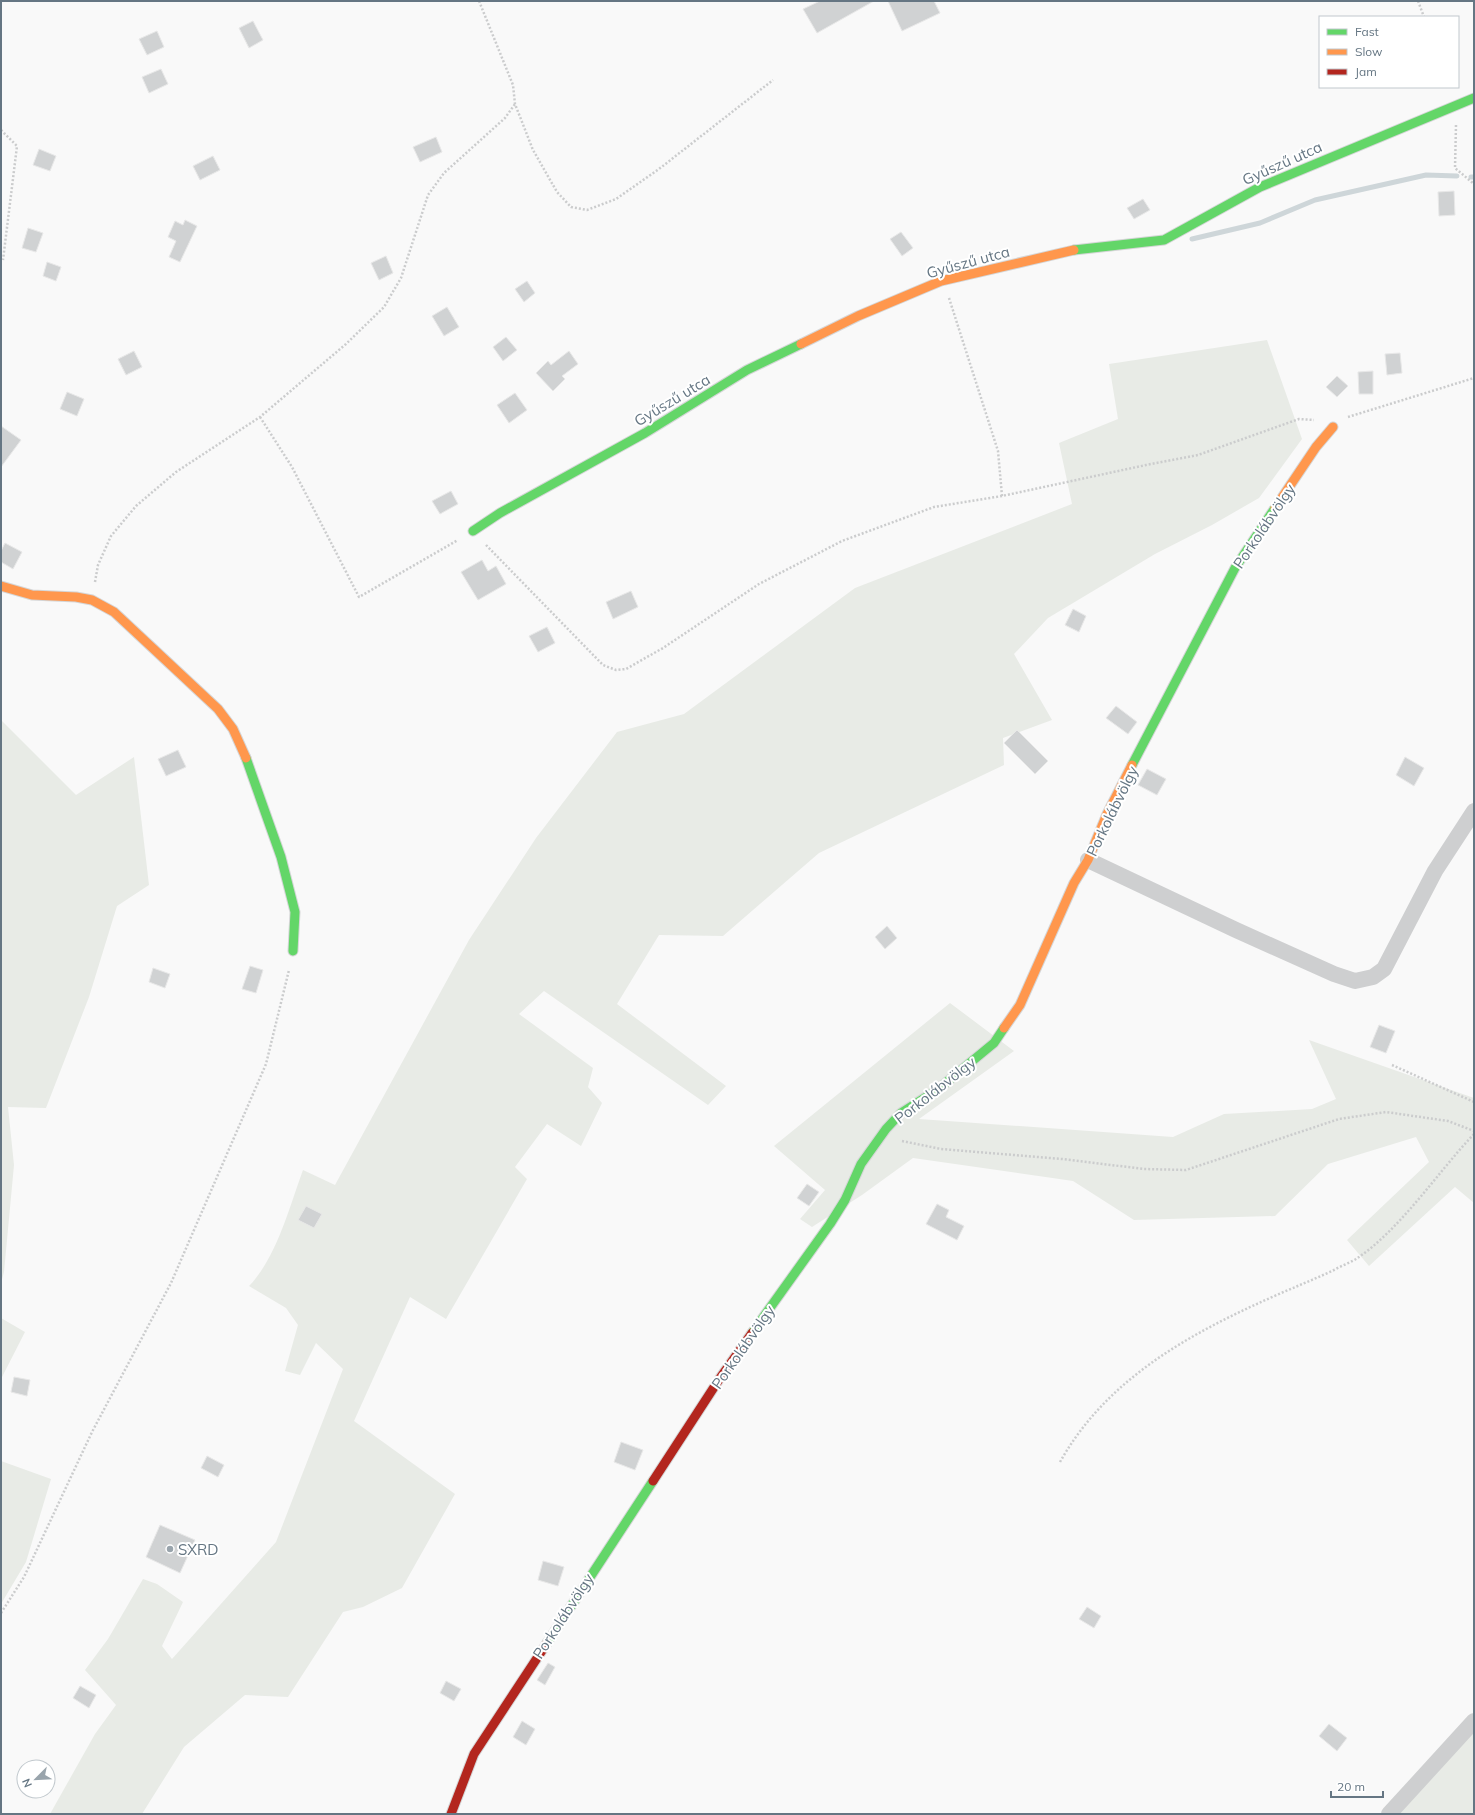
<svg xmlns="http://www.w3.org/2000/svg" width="1475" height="1815" viewBox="0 0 1475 1815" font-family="Mulish,sans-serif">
<rect width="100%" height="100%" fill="#f9f9f9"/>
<path fill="#e8ebe6" d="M1267,340L1302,439L1259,498L1212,525L1155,554L1048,618L1014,654L1052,720L1003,738L1004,765L819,853L723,936L659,935L617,1004L726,1086L708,1105L544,991L519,1014L593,1068L588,1087L602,1103L581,1146L547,1124L515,1167L527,1179L446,1319L410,1297L354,1421L455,1494L402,1588L363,1607L343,1612L288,1697L245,1695L184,1747L142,1814H50L95,1734L116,1705L85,1670L108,1639L143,1579L157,1584L183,1602L162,1646L172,1659L276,1542L343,1369L316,1343L300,1375L285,1371L298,1325L286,1308L249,1286C277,1257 289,1208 303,1170L335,1185L469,940L536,838L617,732L684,714L855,588L1072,504L1059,443L1118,419L1109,364Z
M1,720L76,795L134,757L149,885L117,906L89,997L46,1108L8,1107L14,1165L4,1272L1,1283Z
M950,1003L1014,1051L919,1119L1173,1137L1224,1114L1312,1109L1336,1099L1309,1040L1474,1098V1203L1455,1187L1369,1266L1347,1240L1429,1162L1416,1137L1328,1164L1275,1216L1134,1220L1073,1181L913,1158L862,1195L812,1227L800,1219L825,1190L774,1146Z
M1,1318L25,1332L1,1379Z
M1,1461L51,1479L26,1562L1,1604Z
M1474,1732V1814H1390Z"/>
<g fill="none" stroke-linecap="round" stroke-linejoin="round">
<path stroke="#ced6d9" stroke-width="5" d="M1471,177H1474
M1192,239L1260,223L1315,200L1426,175L1457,176"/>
</g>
<path fill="#d0d2d3" stroke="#e8e8e8" d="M820,1H874L817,33L803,9Z
M888,1H934L940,13L902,31Z
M253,21L263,40L249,48L239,28Z
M157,31L164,47L147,55L139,39Z
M161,69L168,84L149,93L142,77Z
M436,137L442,152L420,162L413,147Z
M39,149L56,156L50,171L33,165Z
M213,156L220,170L200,180L193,166Z
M1454,191L1455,215L1439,216L1438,192Z
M1143,199L1150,210L1134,219L1127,208Z
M185,220L197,226L180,262L169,257L176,241L168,237L175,221L183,225Z
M28,228L43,233L36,252L22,248Z
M901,232L913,248L902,256L890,239Z
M386,256L393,273L379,280L371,263Z
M47,262L61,267L56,281L43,276Z
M527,281L535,293L524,302L515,289Z
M447,307L459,327L444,336L432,316Z
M506,337L517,350L503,361L493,347Z
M134,351L142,367L126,375L118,359Z
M569,351L578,364L562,376L565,379L553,391L536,373L548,361L551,365Z
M1400,353L1402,373L1387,375L1385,354Z
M1373,371V394H1359L1358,372Z
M1337,376L1348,386L1337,397L1326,387Z
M67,392L84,399L77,416L60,409Z
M515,393L527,410L509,423L497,405Z
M1,426L21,440L1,467Z
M451,491L458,504L440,514L432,501Z
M5,543L22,552L13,569L1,562V551Z
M482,560L488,571L496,566L506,584L478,600L461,572Z
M631,591L638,607L613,619L606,602Z
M1073,609L1086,616L1079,632L1065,625Z
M547,627L555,643L538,652L529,636Z
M1116,706L1137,722L1128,734L1106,718Z
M1017,730L1048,761L1035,774L1004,743Z
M178,750L186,767L166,776L158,759Z
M1405,757L1424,768L1414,786L1396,775Z
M1147,769L1166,779L1157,795L1138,785Z
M887,926L897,938L885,949L875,937Z
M250,966L263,970L256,993L242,989Z
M153,968L170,974L165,988L149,982Z
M1379,1025L1395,1031L1386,1053L1370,1047Z
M807,1184L819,1192L809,1206L797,1198Z
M937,1204L949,1210L946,1217L964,1226L957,1240L926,1224Z
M306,1206L322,1214L314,1228L298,1220Z
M14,1377L30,1380L27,1396L11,1392Z
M621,1442L643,1450L635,1470L614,1462Z
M207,1456L224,1465L218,1477L201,1468Z
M160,1525L195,1540L180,1573L146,1557Z
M543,1561L564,1567L558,1586L538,1580Z
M1087,1607L1101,1616L1094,1628L1079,1619Z
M548,1663L555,1667L545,1685L537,1680Z
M446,1681L461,1689L454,1701L440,1693Z
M80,1686L96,1695L89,1708L73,1698Z
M522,1721L535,1729L526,1745L513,1737Z
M1329,1724L1347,1738L1337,1751L1319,1736Z"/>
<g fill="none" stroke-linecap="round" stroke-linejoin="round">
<g stroke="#d5d6d7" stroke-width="11">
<path id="fast" d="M1074,250L1164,240L1260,187L1474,98
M473,531L500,513L645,433L747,370L801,344
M246,758L281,857L295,912L293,951
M1132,765L1235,568L1275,508
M752,1333L830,1224L845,1200L861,1164L886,1129L901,1113L937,1090L994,1043L1004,1028
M547,1643L653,1481"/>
</g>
<g stroke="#d5d6d7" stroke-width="11">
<path id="slow" d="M801,344L858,316L941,281L1074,250
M1275,508L1316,447L1333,427
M1,586L32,595L76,597L92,600L114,612L218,709L233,729L246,758
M1004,1028L1020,1005L1074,883L1088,860L1107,814L1132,765"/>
</g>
<g stroke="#d5d6d7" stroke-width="11">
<path id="jam" d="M653,1481L720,1378L752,1333
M451,1814L474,1754L547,1643"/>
</g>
<path stroke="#cbcccd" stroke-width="2.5" stroke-dasharray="2 2" stroke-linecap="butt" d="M479,1L513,85L515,104L533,150L557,192L571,207L587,210L616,199L659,169L773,80
M1418,1L1424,17
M1456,125L1455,168L1474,184
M1,130L17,146L3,260
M949,298L998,451L1002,496
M260,417L292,467L359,597L458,540
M1348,417L1474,378
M486,545L603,665L616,670L626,669L663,648L759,584L842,541L934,507L1002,496L1146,465L1198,455L1299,419L1314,420
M95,582L98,565L111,536L136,506L176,472L260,417L346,344L384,307L401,278L428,195L444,173L505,118L515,104
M1392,1065L1474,1102
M902,1141L941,1149L1062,1159L1144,1169L1186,1170L1339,1119L1386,1112L1448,1121L1474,1131
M1060,1462C1106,1380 1187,1335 1270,1298C1292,1288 1313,1280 1334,1270C1341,1266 1349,1263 1356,1259C1400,1230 1437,1173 1474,1134
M1,1613L24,1577L92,1432L171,1283L266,1064L289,970"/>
<path stroke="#cecfd0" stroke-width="16" d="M1088,860L1236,930L1334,974L1355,981L1373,977L1384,969L1435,871L1474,811
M1389,1814L1474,1721"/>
<use href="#fast" stroke="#63d668" stroke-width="9"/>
<use href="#slow" stroke="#ff974d" stroke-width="9"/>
<use href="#jam" stroke="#b3261e" stroke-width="9"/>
</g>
<circle fill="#99a4ac" stroke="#fff" stroke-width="1.5" cx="170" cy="1549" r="4"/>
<g text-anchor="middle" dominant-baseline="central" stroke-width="4" stroke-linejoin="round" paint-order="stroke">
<g font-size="15" fill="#657683" stroke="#fff">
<text transform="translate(1282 163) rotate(-24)">Gyűszű utca</text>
<text transform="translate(968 262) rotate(-15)">Gyűszű utca</text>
<text transform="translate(672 400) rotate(-31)">Gyűszű utca</text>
<text transform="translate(1264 526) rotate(-56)">Porkolábvölgy</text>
<text transform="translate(1112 811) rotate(-64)">Porkolábvölgy</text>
<text transform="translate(935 1090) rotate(-38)">Porkolábvölgy</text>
<text transform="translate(743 1347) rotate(-55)">Porkolábvölgy</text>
<text transform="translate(563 1616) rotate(-57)">Porkolábvölgy</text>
</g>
<g font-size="15" fill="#657683" stroke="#fff" text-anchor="start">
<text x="178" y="1549">SXRD</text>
</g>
</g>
<rect width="1475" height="1815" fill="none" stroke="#657683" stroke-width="4"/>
<rect x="1319" y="16" width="140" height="72" fill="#ffffff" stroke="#c1c8cd"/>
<rect x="1327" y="29" width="20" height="6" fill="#63d668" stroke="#c1c8cd"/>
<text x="1355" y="36" font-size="12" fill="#657683">Fast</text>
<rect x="1327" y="49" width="20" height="6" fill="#ff974d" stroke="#c1c8cd"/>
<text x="1355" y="56" font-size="12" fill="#657683">Slow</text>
<rect x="1327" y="69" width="20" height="6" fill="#b3261e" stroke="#c1c8cd"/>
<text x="1355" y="76" font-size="12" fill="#657683">Jam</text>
<g transform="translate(36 1779) rotate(246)"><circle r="19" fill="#ffffff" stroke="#c1c8cd"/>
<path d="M0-3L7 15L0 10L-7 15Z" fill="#99a4ac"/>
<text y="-6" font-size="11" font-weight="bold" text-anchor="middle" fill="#657683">N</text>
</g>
<path d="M1331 1791v6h52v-6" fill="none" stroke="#657683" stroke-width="2"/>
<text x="1337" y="1791" font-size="12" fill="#657683" stroke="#ffffff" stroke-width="3" paint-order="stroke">20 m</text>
</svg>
